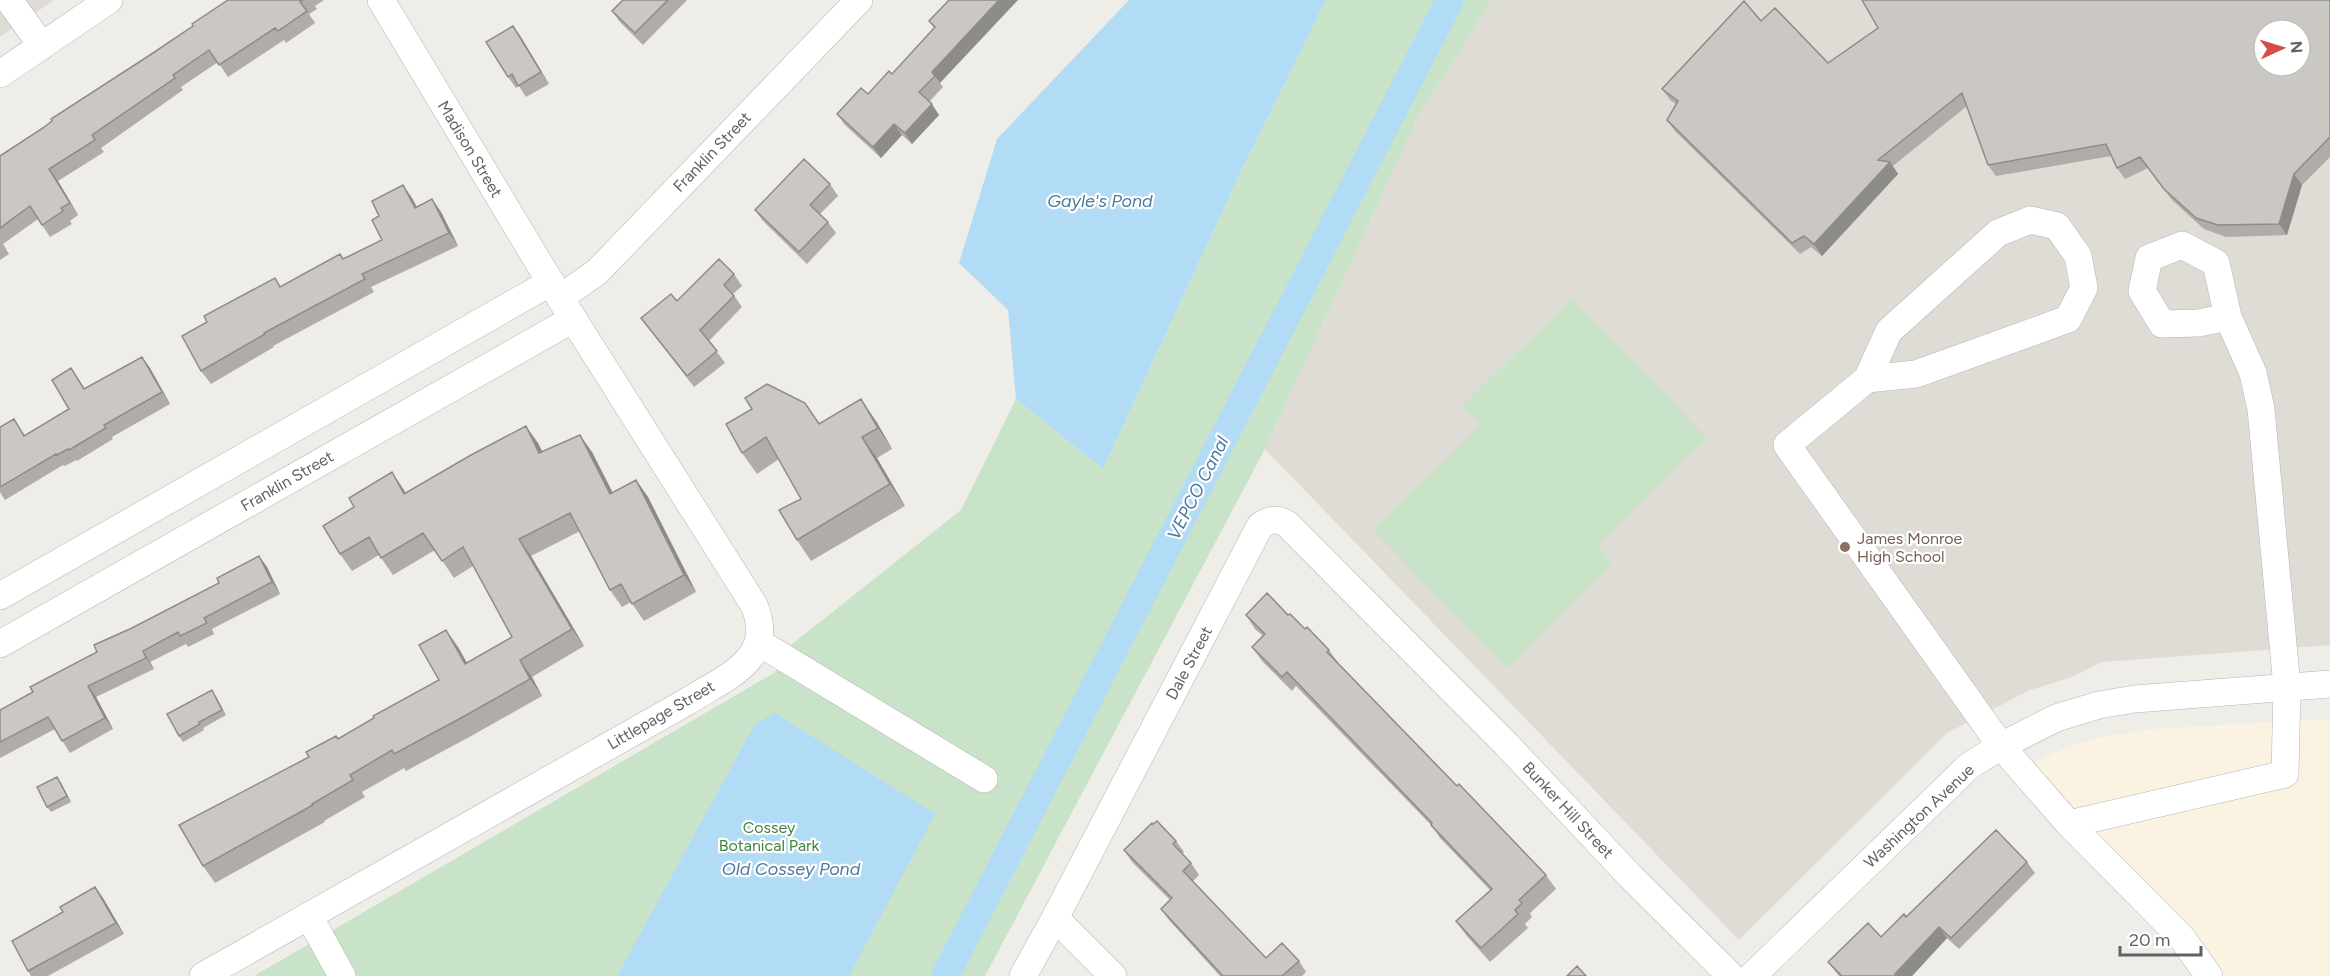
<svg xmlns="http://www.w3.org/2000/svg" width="2330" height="976" viewBox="0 0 2330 976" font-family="Figtree,sans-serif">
<rect width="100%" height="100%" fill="#efede8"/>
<path fill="#faf3e2" d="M2330,719V976H2217L2027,770L2038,760L2078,743L2114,735L2152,729Z"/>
<path fill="#dfdcd6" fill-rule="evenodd" d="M0,0H54L0,37Z
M1492,0H2330V645L2102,662L2069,678L2030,690L1947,733L1739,940L1265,449L1418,117ZM2264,30H2300V66H2264Z"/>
<path fill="#c9e3c8" d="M1326,0H1492L1418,117L1265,449L985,976H254L774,673L791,645L961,510L1016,399L1103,469L1244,165Z
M1572,298L1707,438L1598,544L1612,563L1507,668L1373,530L1481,425L1462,406Z"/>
<path fill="#b2dcf5" d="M1129,0H1326L1244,165L1103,469L1016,399L1008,310L959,263L997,139Z
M775,713L935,814L849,976H617L755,724Z"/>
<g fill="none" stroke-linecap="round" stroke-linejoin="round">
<path stroke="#b2dcf5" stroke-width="28" d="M945,976L1450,0"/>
<g stroke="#b3b5b8" stroke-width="28">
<path id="minor" d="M9,0L42,46
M0,74L109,0
M560,298L597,272L859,0
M1867,379L1889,331L1998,233L2030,220L2057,226L2078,256L2084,288L2068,319L1916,374L1867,379L1787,445L2001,746L2069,824
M0,596L551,282
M758,642L984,779
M0,644L573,319
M309,916L342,976
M1055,918L1113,976
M203,976L688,701C726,677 777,659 754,605L560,298L381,0
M1023,976L1055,918L1260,526C1270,519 1277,518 1287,524L1507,745L1630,876L1731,976
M1752,976L1969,766L2001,746L2056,718L2099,705L2135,699L2330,684
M2209,976L2182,938L2069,824L2285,774L2287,687L2261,409L2253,373L2228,317L2216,263L2182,245L2149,258L2142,291L2162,324L2199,323L2228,317"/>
</g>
<use href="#minor" stroke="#fff" stroke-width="27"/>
</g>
<path fill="#afaca9" d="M228,0H324L315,6L317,9L309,14L315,23L286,43L284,40L228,77L218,62L181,87L183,90L101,148L104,152L58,181L78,215L70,221L72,224L50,237L38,219L3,244L9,254L0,260V156L193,26Z
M623,0H687L643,45L620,22L612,11Z
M949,0L940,83L943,87L929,102L939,115L912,144L902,135L881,158L845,125L837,114L868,94L892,74L934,28L929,21Z
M2330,0V157L2302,185L2287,235L2226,237L2204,229L2172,200L2148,168L2125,179L2117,168L2111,156L1996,176L1988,165L1967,106L1893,166L1898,174L1822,256L1811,247L1800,254L1675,131L1667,120L1676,104L1670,100L1662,89L1761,21L1828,63L1878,28Z
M513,26L549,84L526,97L519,86L516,88L508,77Z
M830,184L838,196L820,214L828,222L836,233L807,264L763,221L755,210Z
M403,185L412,198L417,207L432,199L441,212L458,246L371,287L374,292L273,346L274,347L211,384L201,371L275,278L281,287L343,259L382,240L379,216Z
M734,274L742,286L733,294L742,307L709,341L725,363L694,387L641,318Z
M142,357L150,368L170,404L112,437L113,439L77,461L76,460L65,466L63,465L5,500L0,492V427L14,419L25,436L69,409L71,368L85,389Z
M805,403L820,424L876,421L892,449L877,458L905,506L811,561L797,540L801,499L779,459L757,474L742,453L752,409Z
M538,443L542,451L592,452L613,493L636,480L648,497L696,592L644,621L631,602L622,607L610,590L580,531L531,556L584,646L532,677L542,696L473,735L406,771L404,768L362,792L365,797L324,821L325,822L215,883L203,866L309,757L338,739L439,680L458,647L467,663L512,637L473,566L454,578L435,550L393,575L379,555L352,571L340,554L354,507L406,493Z
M259,556L267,567L280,594L212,629L214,634L188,647L186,644L150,662L154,669L96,697L113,729L70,753L55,729L0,758V710L33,692L97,652L132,628L219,583Z
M1246,615H1288L1329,650L1339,664L1457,786L1546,875L1556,889L1530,913L1532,917L1525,924L1528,928L1490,962L1466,935L1456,921L1490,890L1440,838L1433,827L1296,686L1292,691L1262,661L1252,647L1263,636L1255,629Z
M216,696L226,715L203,728L204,730L183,742L179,736Z
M61,783L71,802L51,812L47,807Z
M1176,841L1184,852L1182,854L1191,863L1199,875L1193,881L1266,958L1299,961L1306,972L1302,976H1220L1169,920L1161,909L1170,900L1132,862L1124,850Z
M2027,862L2035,873L1959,949L1947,938L1912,976H1839L1828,962L1881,937L1906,917Z
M95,887L103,898L124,934L48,976H31L28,971Z"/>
<path fill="#8e8c89" d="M999,0H1018L940,83L932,72Z
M513,26L521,37L549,84L541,72Z
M932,104L939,115L912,144L905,133Z
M894,124L902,135L881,158L873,147Z
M1890,162L1898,174L1822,256L1814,244Z
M49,169L58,181L78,215L70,203Z
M2294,174L2302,185L2287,235L2279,224Z
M403,185L412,198L424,222L415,208Z
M432,199L441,212L458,246L449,233Z
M142,357L150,368L170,404L162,392Z
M861,399L876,421L892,449L878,428Z
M526,426L538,443L551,470L539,453Z
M580,435L592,452L622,511L610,494Z
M862,437L877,458L905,506L890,484Z
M392,472L404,490L416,511L404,494Z
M636,480L648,497L696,592L684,575Z
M519,539L531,556L584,646L572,629Z
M259,556L267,567L280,594L272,582Z
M446,630L458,647L477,681L465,664Z
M143,651L150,662L154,669L146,658Z
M520,660L532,677L542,696L530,679Z
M88,686L96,697L113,729L105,718Z
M57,777L61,783L71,802L67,796Z
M95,887L103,898L124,934L116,923Z
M1939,927L1947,938L1912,976H1896L1895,974Z"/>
<path fill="#cbc8c4" stroke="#8e8c89" stroke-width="1.5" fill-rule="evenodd" d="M228,0H303L300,2L307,11L278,31L275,28L219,65L209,50L173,75L175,78L92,135L95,140L49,169L70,203L61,208L63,211L42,225L30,206L0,228V156L43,128L52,121L51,119L150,55L193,26L192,24Z
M623,0H668L635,33L612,11Z
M949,0H999L932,72L935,76L919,92L932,104L905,133L894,124L873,147L837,114L861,88L868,94L889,71L892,74L935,27L929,21Z
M1862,0H2330V137L2294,174L2279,224L2218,225L2196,218L2164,189L2140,157L2117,168L2106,144L1988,165L1962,93L1878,160L1890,162L1814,244L1804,236L1792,243L1667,120L1678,101L1662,89L1744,1L1761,21L1775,8L1828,63L1878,28ZM2264,30H2300V66H2264Z
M513,26L541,72L518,86L512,74L508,77L486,42Z
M804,159L830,184L810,205L828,222L799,252L755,210Z
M403,185L415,208L432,199L449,233L362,274L365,279L264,333L265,334L201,371L182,336L207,322L204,316L275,278L280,287L340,254L343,259L382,240L372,220L379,216L372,201Z
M719,259L734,274L724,285L734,296L700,330L717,351L687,376L641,318L671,294L677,301Z
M142,357L162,392L104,425L106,428L69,450L68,449L57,455L56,454L0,487V427L14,419L24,436L69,409L52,380L71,368L84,389Z
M767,384L805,403L819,424L861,399L878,428L862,437L890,484L797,540L779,510L801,499L766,437L742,453L726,424L752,409L745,398Z
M526,426L539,453L580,435L610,494L636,480L684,575L632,604L621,584L610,590L570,513L519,539L572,629L520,660L530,679L461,718L394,754L392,750L350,775L353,780L312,804L313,805L203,866L179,825L309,757L306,752L336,736L338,739L374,718L373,716L439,680L419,645L446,630L465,664L512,637L463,547L442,561L423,533L381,558L369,537L340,554L323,526L354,507L349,498L392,472L404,494L471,455Z
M259,556L272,582L204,618L207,623L180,636L178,632L143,651L146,658L88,686L105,718L62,741L48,717L0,742V710L33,692L30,687L97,652L94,645L132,628L219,583L217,578Z
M1267,593L1288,615L1290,614L1305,629L1307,627L1329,650L1327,652L1457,786L1459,784L1546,875L1519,900L1522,903L1515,910L1518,914L1481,948L1456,921L1492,889L1431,825L1432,823L1287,672L1282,677L1252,647L1265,634L1246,615Z
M212,690L222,710L199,722L200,724L179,736L167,714Z
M57,777L67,796L47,807L37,787Z
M1157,821L1176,841L1173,844L1191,863L1183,871L1266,958L1282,943L1299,961L1282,976H1223L1161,909L1172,898L1124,850L1152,823L1153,824Z
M1996,830L2027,862L1951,938L1939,927L1895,974L1896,976H1842L1828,962L1868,923L1881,937L1904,914L1906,917Z
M95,887L116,923L28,971L12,941L63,912L60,907Z
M1577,966L1586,976H1567Z"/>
<circle fill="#8d6e63" stroke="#fff" stroke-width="2" cx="1845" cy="547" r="6"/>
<g text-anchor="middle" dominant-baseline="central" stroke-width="4.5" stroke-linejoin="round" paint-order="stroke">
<g font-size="16" fill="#5f6366" stroke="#fff">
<text transform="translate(470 149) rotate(59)">Madison Street</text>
<text transform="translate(712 152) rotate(-46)">Franklin Street</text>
<text transform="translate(287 481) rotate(-30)">Franklin Street</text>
<text transform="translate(1189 663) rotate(-62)">Dale Street</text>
<text transform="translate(661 715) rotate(-30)">Littlepage Street</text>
<text transform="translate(1568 810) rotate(47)">Bunker Hill Street</text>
<text transform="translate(1919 816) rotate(-43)">Washington Avenue</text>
</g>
<g font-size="16" fill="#785e54" stroke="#fff" text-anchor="start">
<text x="1857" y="538">James Monroe<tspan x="1857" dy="18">High School</tspan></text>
</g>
<g font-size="16" fill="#428341" stroke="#fff">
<text x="769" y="827">Cossey<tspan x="769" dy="18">Botanical Park</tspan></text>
</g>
<g font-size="18" font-style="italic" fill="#4c799d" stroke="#fff">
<text x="1100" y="201">Gayle's Pond</text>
<text transform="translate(1198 488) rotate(-63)">VEPCO Canal</text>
<text x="791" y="869">Old Cossey Pond</text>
</g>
</g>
<g transform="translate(2282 48) rotate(86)"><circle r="28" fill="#ffffff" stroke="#bfc1c2" stroke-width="1.5"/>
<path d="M0-4.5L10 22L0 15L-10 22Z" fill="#d54c49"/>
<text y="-9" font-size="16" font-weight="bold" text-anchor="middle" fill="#5f6366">N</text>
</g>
<path d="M2120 946v9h81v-9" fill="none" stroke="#5f6366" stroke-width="3"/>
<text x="2129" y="946" font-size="18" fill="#5f6366" stroke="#ffffff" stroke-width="4.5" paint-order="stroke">20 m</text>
</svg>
